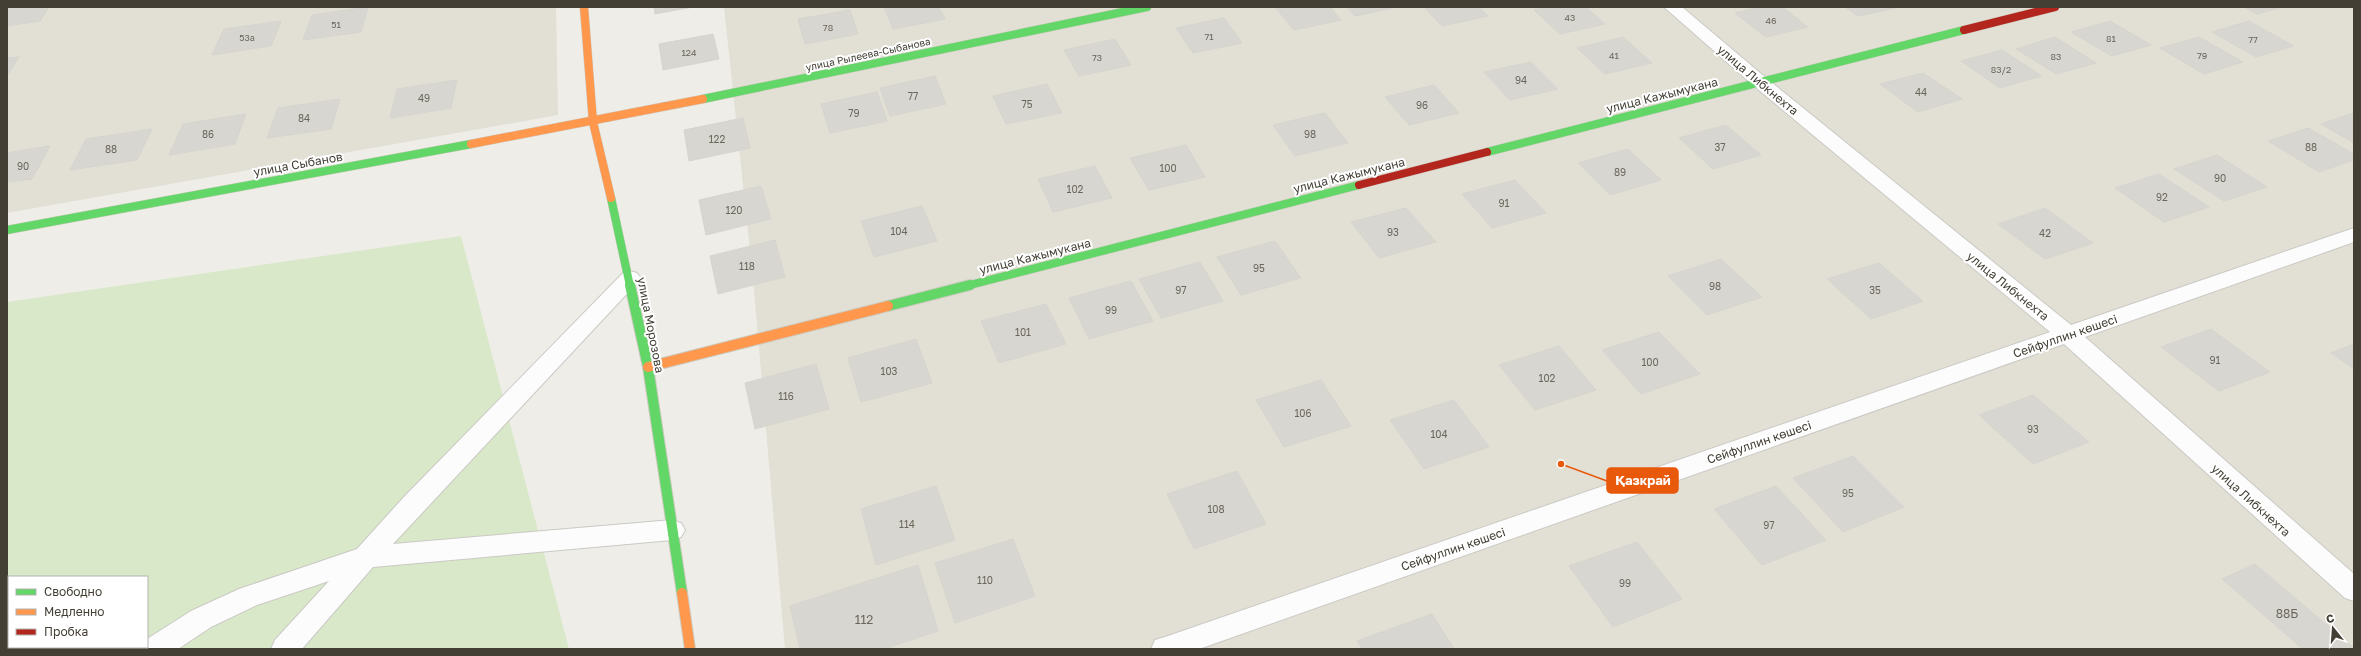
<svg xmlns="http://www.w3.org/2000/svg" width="2361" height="656" viewBox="0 0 2361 656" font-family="'Golos Text',sans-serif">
<rect width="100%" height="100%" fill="#eeede8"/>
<path fill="#e2dfd5" d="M7,7H556L558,115L7,213Z
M724,7H2354V649H785L753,279Z"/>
<path fill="#d9e8c9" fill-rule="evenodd" d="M461,236L569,649H7V302ZM9,577H147V647H9Z"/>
<path fill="#d8d6d0" stroke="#d6d4ce" d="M7,7H49L40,21L7,26Z
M368,7L361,32L303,40L312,15Z
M654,7H693L655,14Z
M884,7H939L945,19L893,29Z
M1275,7H1330L1341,20L1294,30Z
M1347,7H1397L1355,16Z
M1424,7H1479L1488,16L1442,26Z
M1549,7H1586L1605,24L1560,34L1534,10Z
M1761,7H1782L1808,27L1766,37L1735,13Z
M1845,7H1900L1858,16Z
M2244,7H2282L2257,14Z
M850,10L858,34L805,44L798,19Z
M1224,18L1242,43L1193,53L1176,28Z
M281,21L271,46L212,55L224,29Z
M2110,21L2151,45L2112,56L2071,32Z
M2249,21L2294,46L2256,57L2212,32Z
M713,34L719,59L663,70L659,44Z
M1623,37L1652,63L1605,74L1577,48Z
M2055,37L2096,63L2056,74L2016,49Z
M2199,37L2243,62L2204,74L2160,48Z
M1115,39L1131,65L1079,76L1064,50Z
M2002,50L2042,76L2000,88L1961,61Z
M19,57L7,76V58Z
M1531,62L1558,89L1510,100L1484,72Z
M1923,73L1962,99L1918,112L1880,84Z
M935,76L946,104L890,116L880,88Z
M457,80L451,108L390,118L397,89Z
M1047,84L1062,113L1006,124L993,96Z
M1434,85L1459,113L1409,125L1385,97Z
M877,92L887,121L830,133L821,104Z
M340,99L331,129L267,138L278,108Z
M1325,113L1348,143L1295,156L1273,125Z
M2354,113V143L2321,124Z
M246,114L235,144L169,155L183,124Z
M743,118L750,148L689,161L684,130Z
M1726,125L1761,155L1713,169L1679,138Z
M2308,128L2354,154V160L2319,172L2268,141Z
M152,129L137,160L70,170L86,139Z
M1186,145L1205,177L1149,190L1130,158Z
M50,146L32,179L7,182V153Z
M1628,149L1661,180L1610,195L1578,163Z
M2217,155L2267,187L2224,201L2174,169Z
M1095,166L1112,198L1053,212L1038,179Z
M2159,174L2209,207L2164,222L2115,188Z
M1515,180L1546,213L1492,228L1462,194Z
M761,186L771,219L706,235L699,200Z
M922,206L937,241L874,257L861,221Z
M1406,208L1436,242L1379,258L1351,222Z
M2045,208L2093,243L2045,259L1998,224Z
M775,240L785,277L718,294L710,256Z
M1275,241L1301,278L1241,295L1217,257Z
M1721,259L1762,297L1707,315L1668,276Z
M1200,262L1223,301L1161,318L1139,279Z
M1879,263L1923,301L1871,319L1827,279Z
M1131,281L1153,321L1089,339L1069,298Z
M1046,304L1066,344L999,363L981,321Z
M2211,329L2270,372L2219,391L2161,347Z
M1659,332L1700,374L1641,394L1602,350Z
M916,339L932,383L861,402L848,358Z
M2354,344V369L2331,353Z
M1559,346L1596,390L1535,410L1499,365Z
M816,364L829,409L755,429L745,383Z
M1321,380L1351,426L1284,447L1256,400Z
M2033,395L2089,442L2033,464L1979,415Z
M1454,400L1489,447L1424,469L1390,420Z
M1853,456L1904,507L1843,532L1793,478Z
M1237,471L1266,524L1194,549L1167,494Z
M936,486L955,540L876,565L861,509Z
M1776,486L1826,540L1762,565L1714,509Z
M1013,539L1035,596L955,623L935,563Z
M1637,542L1682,599L1613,627L1569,566Z
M2255,564L2354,648V649H2303L2222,579Z
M918,565L938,631L884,649H800L790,606Z
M1432,614L1454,649H1362L1357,641Z"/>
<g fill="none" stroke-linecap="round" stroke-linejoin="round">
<g stroke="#cac9c4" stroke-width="2">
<path id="lane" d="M630,271L637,273L641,278L637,283L393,544L672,520L681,523L685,530L681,537L672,540L373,567L302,649H271L275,640L329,581L257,605L211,627L178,649H141L147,647V639L191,611L239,589L357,549L403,498L623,273Z"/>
</g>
<g stroke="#cac9c4" stroke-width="2">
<path id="street" d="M1664,7H1682L1766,78L2071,325L2354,228V242L2085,337L2354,574V601L2345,598L2064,344L1199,649H1151L1155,640L1165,637L2050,332L1754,86Z"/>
</g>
<g stroke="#cccabf" stroke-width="9">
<path id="fast-far1" d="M703,99L1147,7
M1487,152L1964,30
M611,198L630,286
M7,230L471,144
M966,286L1359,185"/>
</g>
<g stroke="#cccabf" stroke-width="12">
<path id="fast" d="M630,285L648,367L682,593
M888,306L970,285"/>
</g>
<g stroke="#cccabf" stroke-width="9">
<path id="slow-far1" d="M584,7L593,122L611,198
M471,144L703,99"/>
</g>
<g stroke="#cccabf" stroke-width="12">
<path id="slow" d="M648,367L888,306
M682,593L690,649"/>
</g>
<g stroke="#cccabf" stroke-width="9">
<path id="jam" d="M1964,30L2055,7
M1359,185L1487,152"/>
</g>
<use href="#lane" fill="#fcfcfc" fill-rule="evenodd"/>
<use href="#street" fill="#fcfcfc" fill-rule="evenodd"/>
<use href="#fast-far1" stroke="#63d668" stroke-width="8"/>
<use href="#fast" stroke="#63d668" stroke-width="10"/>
<use href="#slow-far1" stroke="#ff974d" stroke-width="8"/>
<use href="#slow" stroke="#ff974d" stroke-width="10"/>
<use href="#jam" stroke="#b3261e" stroke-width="8"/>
</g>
<g text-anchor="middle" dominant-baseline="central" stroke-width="4" stroke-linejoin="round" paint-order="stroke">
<g font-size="9" fill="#69665c">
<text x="1570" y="17">43</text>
<text x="1771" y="20">46</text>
<text x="336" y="24">51</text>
<text x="828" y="27">78</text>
<text x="1209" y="36">71</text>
<text x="247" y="37">53а</text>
<text x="2111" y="38">81</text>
<text x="2253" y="39">77</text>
<text x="689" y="52">124</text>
<text x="1614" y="55">41</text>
<text x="2202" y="55">79</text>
<text x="2056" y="56">83</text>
<text x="1097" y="57">73</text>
<text x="2001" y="69">83/2</text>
</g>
<g font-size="10" fill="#433f35" stroke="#fff">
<text transform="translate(868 54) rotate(-12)">улица Рылеева-Сыбанова</text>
</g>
<g font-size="10" fill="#69665c">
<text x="1521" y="80">94</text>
<text x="1921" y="92">44</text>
<text x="913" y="96">77</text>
<text x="424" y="98">49</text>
<text x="1027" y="104">75</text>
<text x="1422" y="105">96</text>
<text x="854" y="113">79</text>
<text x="304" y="118">84</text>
<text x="208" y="134">86</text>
<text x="1310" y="134">98</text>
<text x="717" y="139">122</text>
<text x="1720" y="147">37</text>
<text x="2311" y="147">88</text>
<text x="111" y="149">88</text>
<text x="23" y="166">90</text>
<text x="1168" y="168">100</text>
<text x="1620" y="172">89</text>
<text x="2220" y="178">90</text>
<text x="1075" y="189">102</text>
<text x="2162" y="197">92</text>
<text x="1504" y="203">91</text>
<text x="734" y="210">120</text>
<text x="899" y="231">104</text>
<text x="1393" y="232">93</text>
<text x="2045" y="233">42</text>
<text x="747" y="266">118</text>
<text x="1259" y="268">95</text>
<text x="1715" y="286">98</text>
<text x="1181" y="290">97</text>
<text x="1875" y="290">35</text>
<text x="1111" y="310">99</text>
<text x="1023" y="332">101</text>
<text x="2215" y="360">91</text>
<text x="1650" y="362">100</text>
<text x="889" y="371">103</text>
<text x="1547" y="378">102</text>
<text x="786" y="396">116</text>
<text x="1303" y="413">106</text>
<text x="2033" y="429">93</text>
<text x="1439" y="434">104</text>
<text x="1848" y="493">95</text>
<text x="1216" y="509">108</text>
<text x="907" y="524">114</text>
<text x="1769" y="525">97</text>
<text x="985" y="580">110</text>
<text x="1625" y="583">99</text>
</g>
<g font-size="12" fill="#433f35" stroke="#fff">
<text transform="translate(1758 80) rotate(40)">улица Либкнехта</text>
<text transform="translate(1662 95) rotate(-14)">улица Кажымукана</text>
<text transform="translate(298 164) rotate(-10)">улица Сыбанов</text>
<text transform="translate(1349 175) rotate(-14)">улица Кажымукана</text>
<text transform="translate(1035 256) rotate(-14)">улица Кажымукана</text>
<text transform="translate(2008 286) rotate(39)">улица Либкнехта</text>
<text transform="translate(651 325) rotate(79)">улица Морозова</text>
<text transform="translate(2065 336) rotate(-19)">Сейфуллин көшесі</text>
<text transform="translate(1759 442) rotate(-19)">Сейфуллин көшесі</text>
<text transform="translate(2251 500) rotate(42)">улица Либкнехта</text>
<text transform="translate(1453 549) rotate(-19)">Сейфуллин көшесі</text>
</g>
<g font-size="12" fill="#69665c">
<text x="2287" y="613">88Б</text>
<text x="864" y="619">112</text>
</g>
</g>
<path fill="none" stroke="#e8590c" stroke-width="1.5" d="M1561 464L1607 481"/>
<circle fill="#e8590c" stroke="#fff" stroke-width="1.5" cx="1561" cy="464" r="4"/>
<rect fill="#e8590c" stroke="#e8590c" stroke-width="1.5" x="1607" y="468" width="71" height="25" rx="4"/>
<g font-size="13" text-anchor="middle" font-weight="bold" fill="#fff">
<text x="1643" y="485">Қазкрай</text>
</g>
<rect width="2361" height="656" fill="none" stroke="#433f35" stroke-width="16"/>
<rect x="8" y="576" width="140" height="72" fill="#ffffff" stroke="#b4b2ae"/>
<rect x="16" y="589" width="20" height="6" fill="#63d668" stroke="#b4b2ae"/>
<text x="44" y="596" font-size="12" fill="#433f35">Свободно</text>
<rect x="16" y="609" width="20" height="6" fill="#ff974d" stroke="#b4b2ae"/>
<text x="44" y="616" font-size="12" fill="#433f35">Медленно</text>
<rect x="16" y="629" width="20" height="6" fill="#b3261e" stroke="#b4b2ae"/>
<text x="44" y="636" font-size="12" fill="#433f35">Пробка</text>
<g transform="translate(2333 628) rotate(343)" stroke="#ffffff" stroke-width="3" paint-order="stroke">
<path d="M0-3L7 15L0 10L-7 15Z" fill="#433f35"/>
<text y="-6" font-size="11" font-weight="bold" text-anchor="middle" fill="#433f35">С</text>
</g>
</svg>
